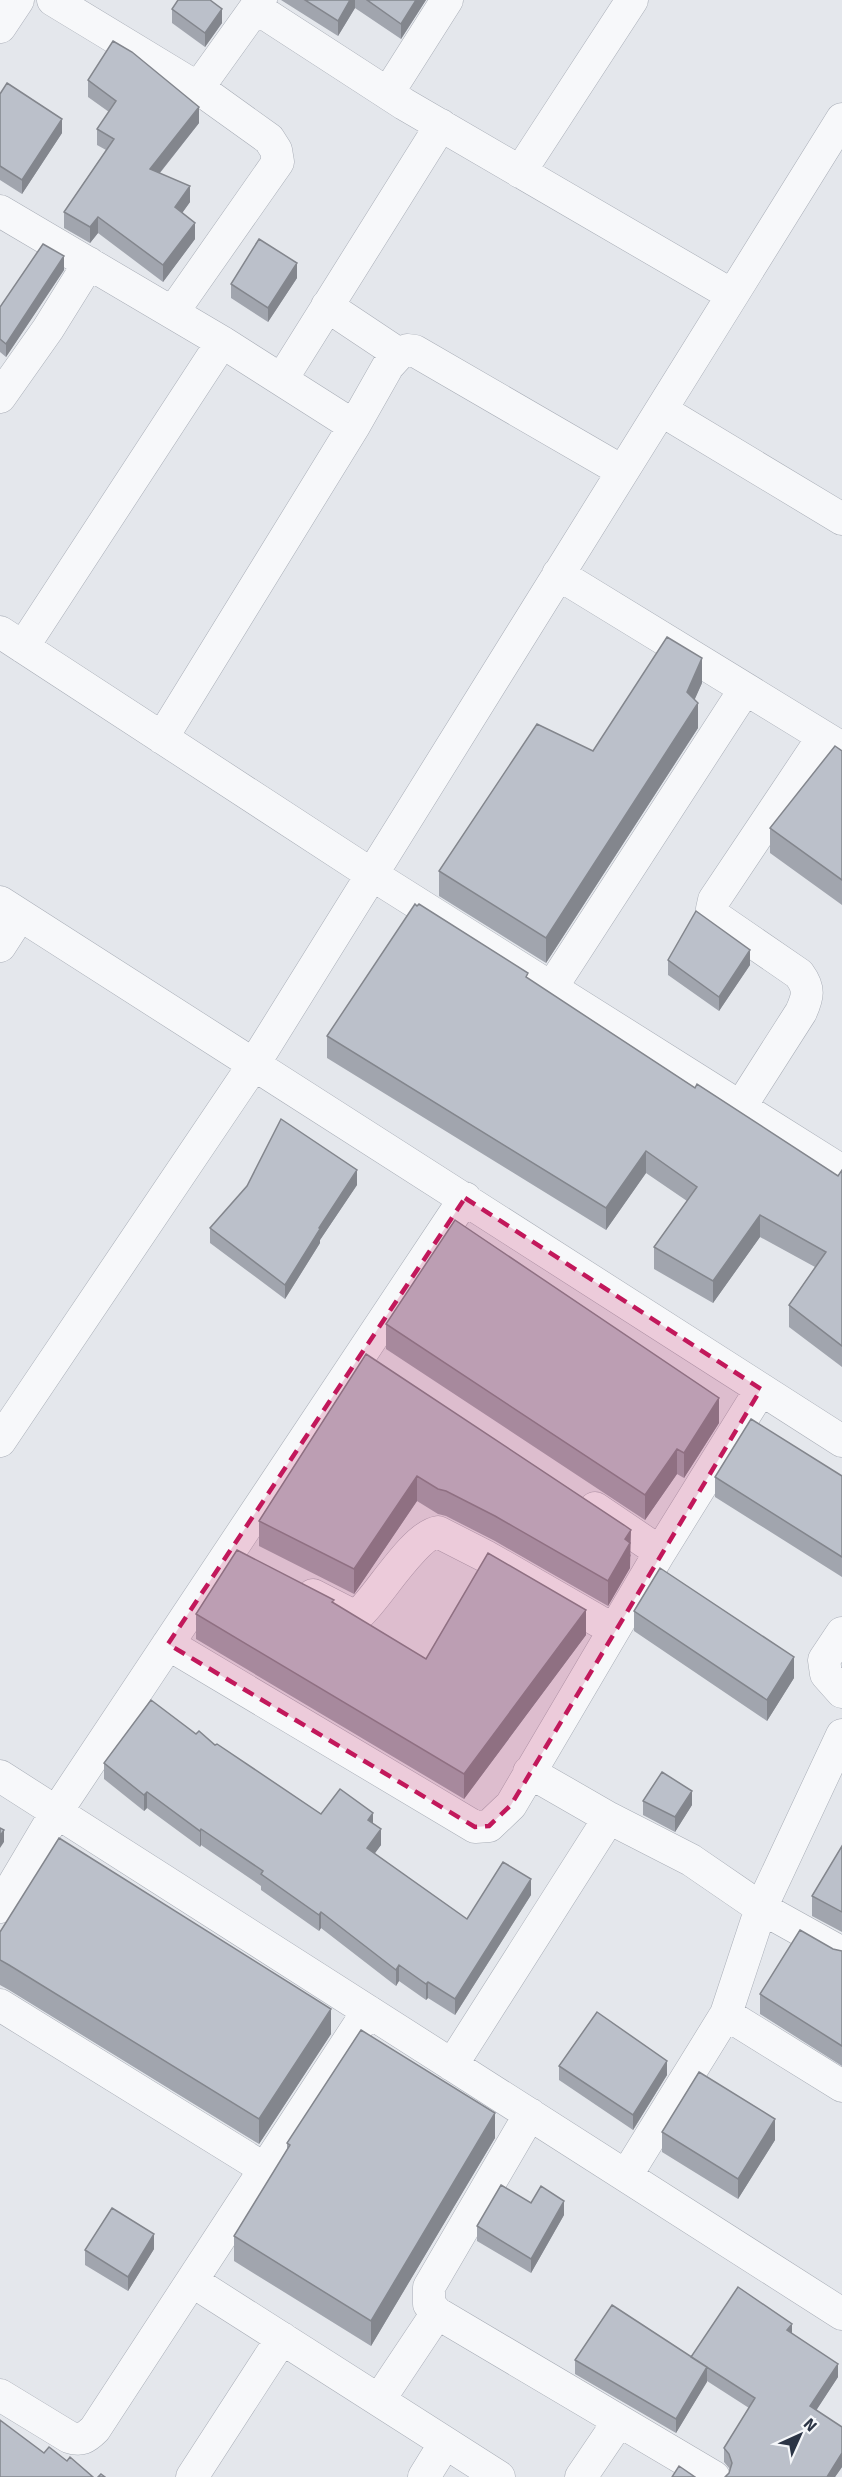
<svg xmlns="http://www.w3.org/2000/svg" width="842" height="2477" viewBox="0 0 842 2477" font-family="Signika,sans-serif">
<rect width="100%" height="100%" fill="#e4e7ec"/>
<g fill="none" stroke-linecap="round" stroke-linejoin="round">
<g stroke="#a9aeb7" stroke-width="33">
<path id="minor" d="M53,0L198,88L261,0
M256,8L404,104L732,295
M0,27L18,0
M388,93L447,0
M520,172L632,0
M0,211L222,342L354,426
M327,306L399,354
M173,312L278,162L276,150L269,139L198,88
M282,379L441,125
M0,397L48,329L89,263
M661,410L842,519
M558,574L842,748
M0,632L371,874L842,1171
M23,647L222,342
M162,738L354,426L388,366L399,354L407,350L415,351L622,471
M0,902L842,1441
M0,946L20,915
M552,987L745,689
M741,1106L801,1012C808,996 810,989 799,974L716,917L712,909L714,900L823,737
M0,1441L254,1064L842,119
M595,1508L660,1552
M313,1595L350,1614L355,1615L361,1612C379,1595 415,1535 438,1532L487,1557L614,1630
M842,1633L824,1660L826,1674L842,1692
M168,1644L475,1827L489,1826L511,1805L660,1552L761,1389
M529,1772L609,1818L691,1860L761,1908L842,1953
M0,1776L842,2314
M0,1907L57,1811L465,1198
M0,2005L265,2169
M726,2014L842,2086
M452,2065L609,1818
M530,2114L429,2287V2304L437,2313L714,2477
M626,2176L726,2014L761,1908L842,1735
M192,2281L499,2477
M0,2395L69,2437C81,2441 86,2438 95,2429L368,2011
M379,2400L437,2313
M192,2477L282,2338
M424,2477L445,2443
M581,2477L619,2421"/>
</g>
<use href="#minor" stroke="#f7f8fa" stroke-width="32"/>
</g>
<path fill="#a1a5ae" d="M281,0H426L401,39L355,8L338,36Z
M172,9L222,23L205,47L172,23Z
M88,80L199,123L160,173L190,202L182,213L195,239L163,282L98,233L90,243L64,228V212L106,150L97,145V129L109,112L88,97Z
M0,94L62,133L22,194L0,180Z
M64,270L6,357L0,352V307Z
M297,278L268,322L231,298V284Z
M702,683L694,700L698,728L546,963L439,896V871L593,751Z
M842,751V905L770,853V828Z
M668,960L750,965L719,1011L668,975Z
M528,979L695,1088L838,1176L842,1170V1367L789,1327V1305L815,1267L760,1237L713,1303L654,1269V1247L687,1201L646,1173L606,1230L327,1058V1036Z
M357,1185L320,1240V1243L285,1299L210,1243V1228Z
M386,1324L719,1423L684,1478L677,1474L645,1520L386,1349Z
M366,1354L631,1555L630,1557V1568L608,1606L495,1541L446,1516L438,1514L417,1501L354,1594L259,1546V1521Z
M842,1476V1577L715,1497V1477Z
M334,1604L426,1659L586,1635L464,1799L196,1639V1614Z
M634,1611L794,1678L767,1721L634,1631Z
M196,1734L321,1814L373,1823L381,1845L374,1854L467,1919L531,1895L455,2015L428,1998L426,2000L399,1981L396,1986L321,1928L319,1931L261,1890V1886L201,1845L200,1847L147,1808L144,1811L104,1779V1763Z
M643,1801L692,1805L675,1832L643,1815Z
M842,1846V1932L812,1916V1896Z
M0,1932L331,2034L259,2144L9,1990L0,1985Z
M833,1949L842,1951V2066L760,2014V1994Z
M559,2066L667,2075L633,2130L559,2080Z
M662,2132L775,2140L738,2199L662,2152Z
M495,2138L371,2346L234,2261V2236L287,2150V2143Z
M531,2203L564,2215L531,2273L477,2241V2226Z
M154,2249L128,2291L85,2265V2250Z
M792,2334L838,2377L816,2410L842,2467L835,2477H725L729,2473L730,2470L729,2468L724,2462V2448L749,2408L707,2381L676,2433L575,2374V2360L691,2357Z"/>
<path fill="#83868d" d="M350,0H355V8L338,36V21Z
M416,0H426L401,39V24Z
M222,9V23L205,47V33Z
M199,107V123L150,185V169Z
M62,119V133L22,194V180Z
M190,186V202L175,223V207Z
M98,217V233L90,243V227Z
M195,223V239L163,282V265Z
M64,256V270L6,357V344Z
M297,263V278L268,322V308Z
M702,658V683L687,717V692Z
M698,703V728L546,963V938Z
M750,950V965L719,1011V997Z
M646,1151V1173L606,1230V1208Z
M357,1170V1185L320,1240V1243L285,1299V1285L319,1228Z
M760,1215V1237L713,1303V1281Z
M719,1398V1423L684,1478V1453Z
M677,1449V1474L645,1520V1495Z
M417,1476V1501L354,1594V1569Z
M631,1530L630,1568L608,1606V1581L625,1539Z
M586,1610V1635L464,1799V1774Z
M794,1657V1678L767,1721V1700Z
M692,1791V1805L675,1832V1817Z
M147,1792V1808L144,1811V1795Z
M373,1813V1829L368,1820Z
M201,1829V1845L200,1847V1831Z
M381,1829V1845L367,1864V1848Z
M4,1830V1842L0,1848V1836Z
M531,1879V1895L455,2015V1999Z
M321,1912V1928L319,1931V1915Z
M399,1965V1981L396,1986V1970Z
M428,1982V1998L426,2000V1984Z
M331,2009V2034L259,2144V2119Z
M667,2061V2075L633,2130V2115Z
M495,2113V2138L371,2346V2321Z
M775,2119V2140L738,2199V2179Z
M564,2201V2215L531,2273V2259Z
M154,2234V2249L128,2291V2277Z
M792,2324V2337L787,2330Z
M838,2364V2377L810,2420V2406Z
M707,2367V2382L676,2433V2419Z
M842,2453V2467L835,2477H827Z"/>
<path fill="#bbc0ca" stroke="#83868d" stroke-width="1.5" d="M178,0H210L222,9L205,33L172,9Z
M305,0H350L338,21Z
M367,0H416L401,24Z
M113,41L132,52L199,107L150,169L190,186L175,207L195,223L163,265L98,217L90,227L64,212L114,139L97,129L116,101L88,80Z
M7,83L62,119L22,180L0,166V94Z
M259,239L297,263L268,308L231,284Z
M43,244L64,256L6,344L0,339V307Z
M667,637L702,658L687,692L698,703L546,938L439,871L537,724L593,751Z
M835,746L842,751V880L770,828Z
M415,904L417,906L419,904L528,973L526,977L695,1088L697,1084L838,1176L842,1170V1346L789,1305L826,1252L760,1215L713,1281L654,1247L697,1187L646,1151L606,1208L327,1036Z
M696,911L750,950L719,997L668,960Z
M281,1119L357,1170L319,1228L320,1229L285,1285L210,1228L247,1186Z
M455,1220L719,1398L684,1453L677,1449L645,1495L386,1324Z
M366,1354L624,1525L631,1530L625,1539L630,1543L608,1581L495,1516L446,1491L438,1489L417,1476L354,1569L259,1521Z
M751,1419L842,1476V1557L715,1477Z
M237,1550L334,1600L332,1602L426,1659L488,1553L586,1610L464,1774L196,1614Z
M660,1568L794,1657L767,1700L634,1611Z
M151,1700L196,1734L199,1731L215,1745L217,1744L321,1814L340,1789L373,1813L368,1820L381,1829L367,1848L467,1919L503,1862L531,1879L455,1999L428,1982L426,1984L399,1965L396,1970L321,1912L319,1915L261,1874L263,1871L201,1829L200,1831L147,1792L144,1795L104,1763Z
M662,1772L692,1791L675,1817L643,1801Z
M0,1828L4,1830L0,1836Z
M59,1838L331,2009L259,2119L9,1965L0,1960V1932Z
M842,1846V1912L812,1896Z
M800,1930L833,1949L842,1951V2046L760,1994Z
M597,2012L667,2061L633,2115L559,2066Z
M361,2030L495,2113L371,2321L234,2236L290,2145L287,2143Z
M699,2072L775,2119L738,2179L662,2132Z
M501,2185L531,2203L541,2186L564,2201L531,2259L477,2226Z
M112,2208L154,2234L128,2277L85,2250Z
M738,2287L792,2324L787,2330L838,2364L810,2406L842,2427V2453L827,2477H725L729,2473L732,2463L729,2454L724,2448L755,2398L691,2357Z
M612,2305L707,2367L676,2419L575,2360Z
M0,2420L44,2453L49,2447L67,2461L70,2457L93,2477H0Z
M679,2466L695,2477H672Z
M101,2474L105,2477H98Z"/>
<path fill="#c2185b" fill-opacity="0.2" stroke="#c2185b" stroke-width="4.5" stroke-dasharray="12 8" stroke-linejoin="round" d="M465,1198L761,1389L511,1805L489,1826L475,1827L168,1644Z"/>
<g transform="translate(800 2435) rotate(45)" stroke="#f4f6f9" stroke-width="4.5" paint-order="stroke">
<path d="M0-4.5L10 22L0 15L-10 22Z" fill="#2b3445"/>
<text y="-9" font-size="16" font-weight="bold" text-anchor="middle" fill="#2b3445">N</text>
</g>
</svg>
